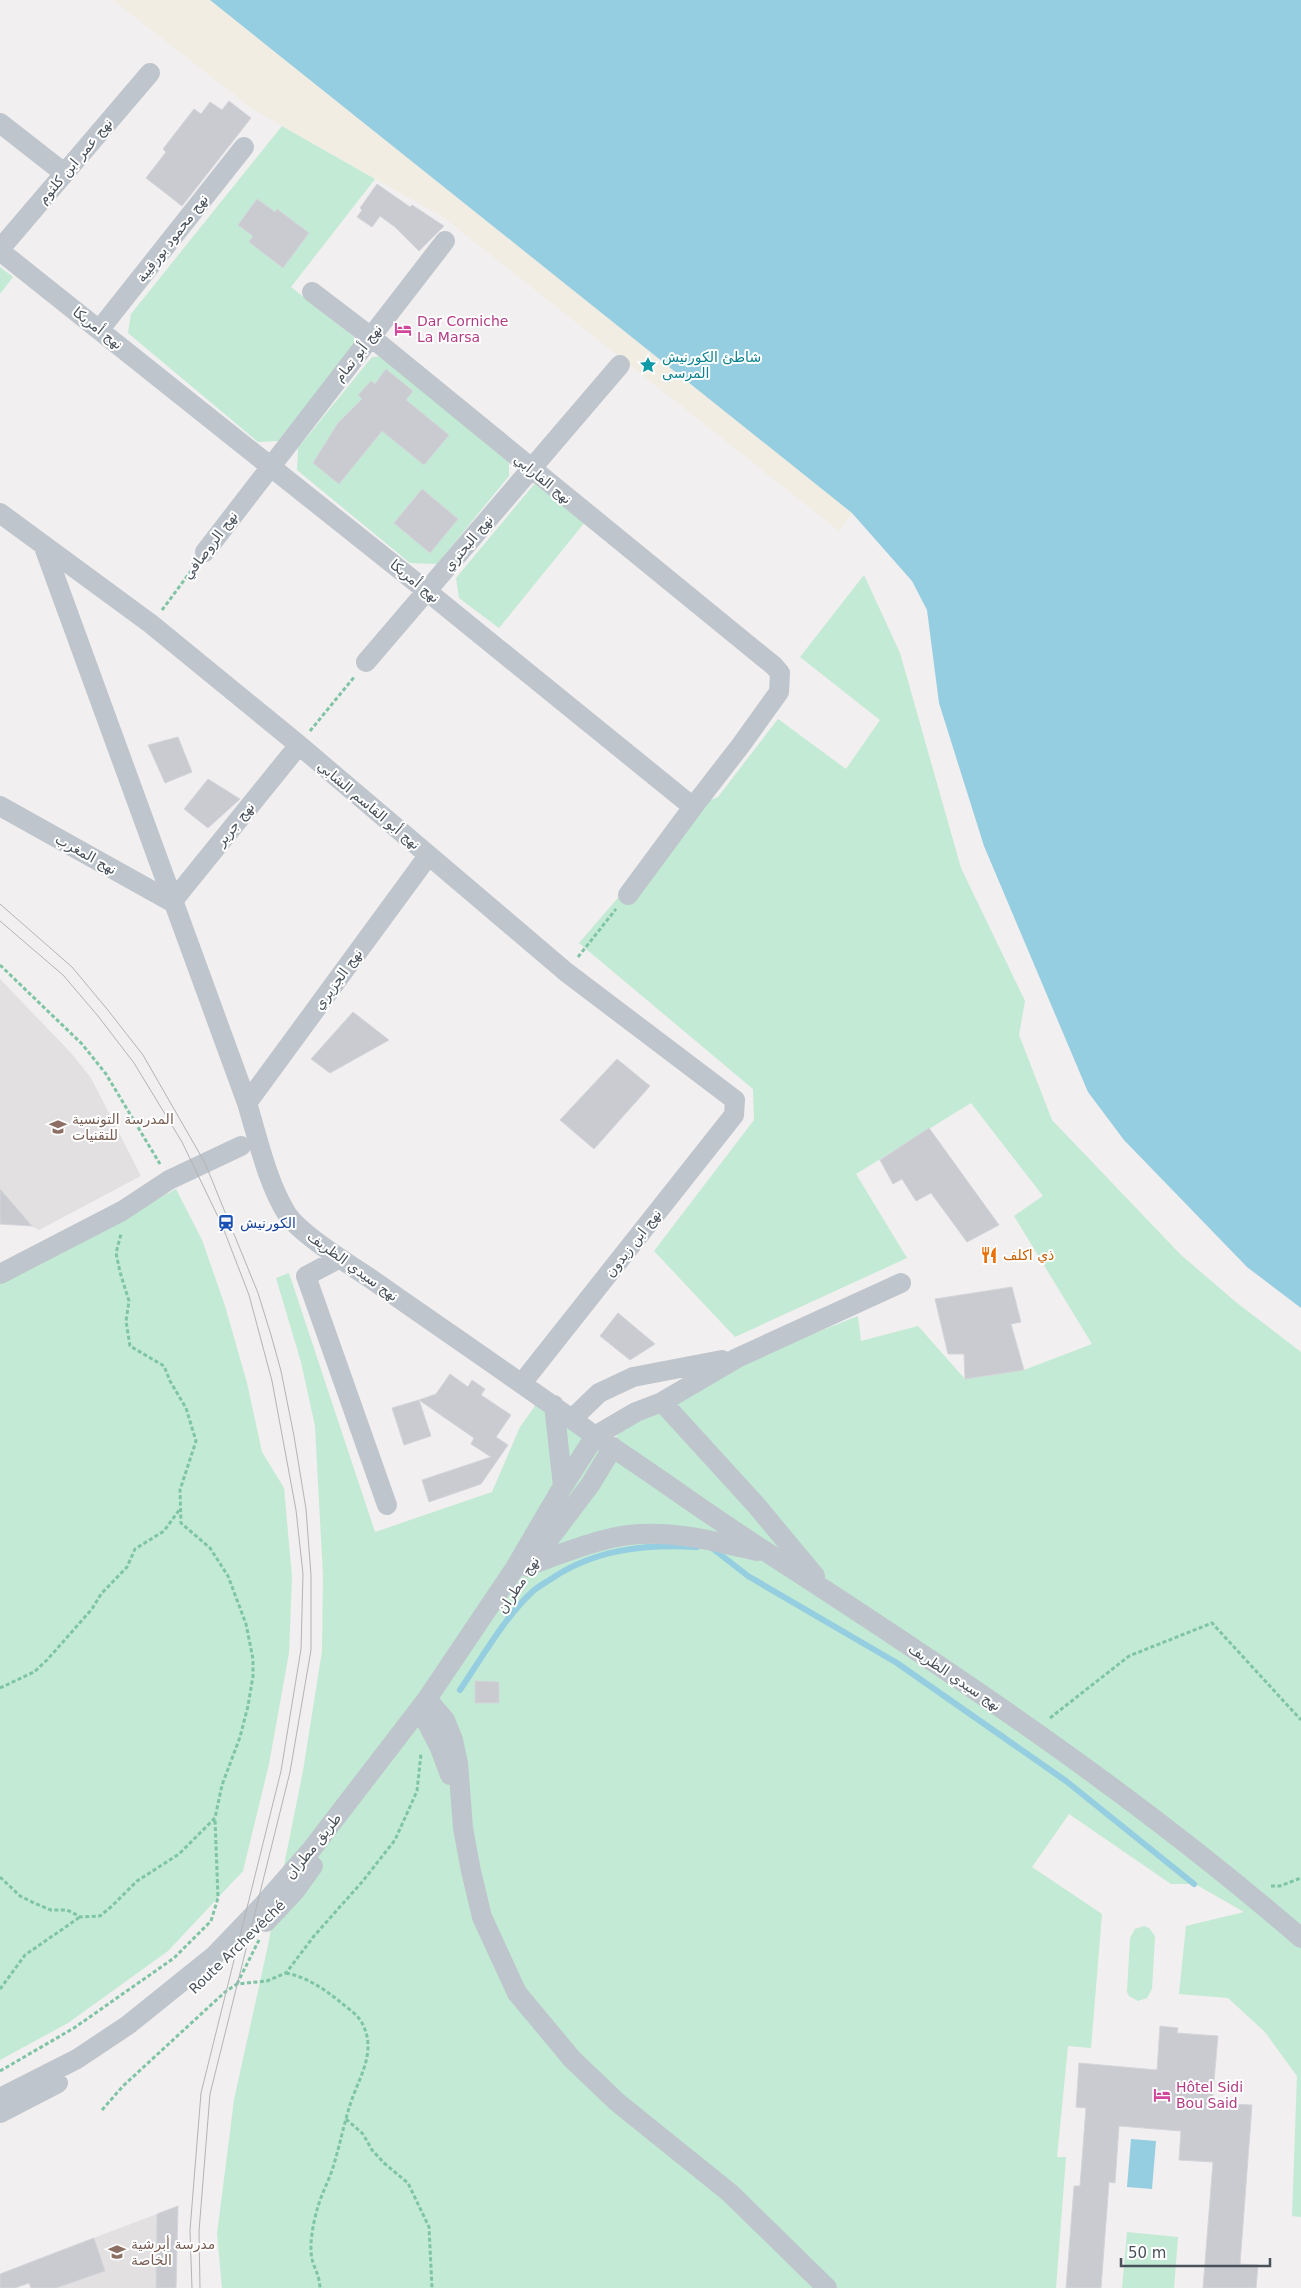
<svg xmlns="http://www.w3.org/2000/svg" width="1301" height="2288" viewBox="0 0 1301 2288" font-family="'DejaVu Sans',Vazirmatn,sans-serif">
<rect width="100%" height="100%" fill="#f1efef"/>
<path fill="#e2e0e0" d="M0,979L71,1053L91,1078L141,1176L39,1230L31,1226L0,1224Z
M178,2206L176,2288H31L22,2265Z"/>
<path fill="#c2ead4" d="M282,126L375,179L291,287L354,337V348L278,441L258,442L128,333L131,314Z
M0,267L13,277L0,294Z
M386,356L509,457V476L437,564L410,563L297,470L298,448L372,357Z
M536,482L585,522L499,628L459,598L456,578Z
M864,575L900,653L961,868L1025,1001L1019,1035L1052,1120L1181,1255L1237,1303L1301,1352V2217L1292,2216L1297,2076L1265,2032L1228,1998L1179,1994L1186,1926L1244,1912L1195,1884H1171L1069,1814L1032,1867L1102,1914L1091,2048L1068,2046L1057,2157H1066L1056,2288H222L217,2234L234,2100L267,1950L303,1771L322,1651L323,1576L315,1426L301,1362L276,1278L289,1273L375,1532L492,1492L520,1427L537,1403L610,1456L617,1435L630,1419L742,1362L858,1316L861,1341L918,1326L965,1379L1024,1370L1092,1344L1014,1216L1043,1196L971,1103L856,1174L907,1258L735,1337L654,1251L754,1120L753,1089L579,943L698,805L718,797L778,719L846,769L880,720L800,657Z
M176,1189L202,1240L225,1306L247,1383L262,1452L284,1488L292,1577L289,1653L269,1764L243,1871L168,1951L68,2023L0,2060V1284Z
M1144,1926L1149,1928L1155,1936L1152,1989L1147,1998L1138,2001L1129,1996L1127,1992L1130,1938L1135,1929Z
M1127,2232L1178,2237L1174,2288H1122Z"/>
<path fill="#f1ede2" d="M113,0H210L852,513L839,531L443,217L254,110Z"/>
<path fill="#95cde1" d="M210,0H1301V1308L1247,1267L1124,1140L1088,1092L984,846L939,703L927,610L912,581L852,513Z
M1131,2139L1156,2141L1152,2189L1127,2187Z"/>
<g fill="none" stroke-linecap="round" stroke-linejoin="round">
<path stroke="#95cde1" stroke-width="6" d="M712,1548L748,1576L897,1663L1066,1781L1194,1884
M460,1690C481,1659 505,1617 532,1592C537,1587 545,1583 551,1579C595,1549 646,1544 697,1547"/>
</g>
<path fill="#c9cbd1" stroke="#d4d5da" d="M229,101L251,118L182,206L146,178L166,152L163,149L194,109L201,114L210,102L222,110Z
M377,184L410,207L412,205L444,226L419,251L395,227L380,216L372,227L357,217L362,210L360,208Z
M257,199L275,212L277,209L309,233L283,268L249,242L253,236L238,225Z
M386,369L413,391L406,400L449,435L424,465L382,431L339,484L313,463L338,423L362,399L358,395L371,381L375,384Z
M422,489L458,519L430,553L394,523Z
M178,737L192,772L165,783L148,745Z
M208,779L240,799L208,828L184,809Z
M353,1012L389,1040L330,1073L311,1059Z
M617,1059L650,1086L594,1149L560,1120Z
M929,1128L999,1225L967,1242L931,1193L916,1201L902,1179L893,1184L880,1160Z
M0,1189L32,1226L0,1224Z
M1012,1287L1021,1322L1011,1324L1024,1370L965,1379L964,1354H948L935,1299Z
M618,1313L655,1344L630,1360L600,1336Z
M450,1374L468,1387L472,1380L485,1389L481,1395L511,1415L496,1437L508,1445L481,1484L429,1502L422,1480L491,1457L471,1444L474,1438L419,1400L436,1394Z
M419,1400L431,1436L404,1445L392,1408Z
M475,1681L499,1682V1703H475Z
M1160,2026L1178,2028L1177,2033L1218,2036L1212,2103L1252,2105L1240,2264L1258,2265L1256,2288H1203L1213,2162L1179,2160L1181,2131L1119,2126L1115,2183L1109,2182L1101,2288H1066L1074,2186H1080L1086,2108L1076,2107L1079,2063L1157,2070Z
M178,2206L176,2288H156L157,2214Z
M94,2238L105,2271L56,2288H31L29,2283L15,2288H0V2274Z"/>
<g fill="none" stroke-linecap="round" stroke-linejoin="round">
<path stroke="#7fc4a5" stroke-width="3" stroke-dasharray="4 2.5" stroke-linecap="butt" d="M162,610L194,567
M310,731L355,676
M578,957L616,909
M0,965L82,1044L106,1074L160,1164
M0,1688L34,1672L47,1660L92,1609L101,1594L127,1567L135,1549L164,1531L180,1509
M1050,1718L1129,1656L1212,1623L1301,1720
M0,1877L20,1896L34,1903L51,1910H67L81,1917L100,1916L112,1906L137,1881L179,1854L215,1818L222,1785L240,1737L248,1706L253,1676V1659L246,1624L228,1576L210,1548L181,1523L180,1490L196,1441L186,1408L170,1381L164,1366L130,1346L126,1321L129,1301L120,1272L116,1253L121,1234
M1271,1886H1280L1301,1878
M286,1973C306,1977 323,1988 339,2001C347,2008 359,2015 363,2025C377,2053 358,2079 350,2105C344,2124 340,2144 334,2164C330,2179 321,2194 317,2210C313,2224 309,2245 312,2259C315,2271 319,2273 320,2288
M237,1984L259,1940
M0,1989L25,1955L80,1917
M0,2071L74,2028L174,1958L211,1921L218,1898L215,1819
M102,2110L123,2086L225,1992L237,1984L267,1981L286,1973L314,1936L362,1882L395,1840L417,1791L421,1754
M346,2119L363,2134L372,2150L384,2163L408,2183L429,2227L432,2288"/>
<path stroke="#bfc5cc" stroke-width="20" d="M0,123L64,173
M0,249L150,73
M0,251L428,592L693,807L741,745L779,692L780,673L774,666L371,337L312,292
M100,329L244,147
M0,513L151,624L299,745L566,972L735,1100L734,1115L522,1383
M44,547L247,1103C258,1139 267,1182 287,1214C301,1235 352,1266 374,1281C448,1333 522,1383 595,1436C654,1474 710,1516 768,1553C952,1672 1135,1794 1301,1938
M205,552L445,241
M366,662L620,365
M0,806L172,902
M628,895L693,807
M172,902L299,745
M247,1103L428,856
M340,1258L306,1276L387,1505
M0,1274L122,1211L169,1180L241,1146
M662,1402L756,1505L815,1576
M554,1405L563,1486
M572,1419L599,1393L633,1377L722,1360
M530,1565C558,1555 600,1538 629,1535C673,1530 714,1541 757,1551
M528,1567L590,1485L613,1447
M427,1699L445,1720L453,1740L458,1763L463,1828L471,1871L482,1917L517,1993L572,2059L617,2102L730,2193L827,2288
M420,1709L440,1748L450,1775
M266,1922L295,1891L313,1866
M0,2098L77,2059L128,2025L215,1955L262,1906L311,1850L427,1699L515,1568L563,1486L595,1436L636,1412L662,1402L737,1358L901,1283
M0,2113L58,2083"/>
<path stroke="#b2b4b8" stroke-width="1" d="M0,904L72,967L107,1009L143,1055L205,1163L258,1293L271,1335L281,1371L294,1436L306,1509L311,1575V1650L290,1772L210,2094L199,2231L200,2288
M0,921L63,975L98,1016L134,1063L182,1142L222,1225L249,1295L272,1381L296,1510L303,1574L301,1649L281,1771L201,2093L190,2230L192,2288"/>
</g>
<defs>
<g id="hotel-bare" transform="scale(1.35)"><path d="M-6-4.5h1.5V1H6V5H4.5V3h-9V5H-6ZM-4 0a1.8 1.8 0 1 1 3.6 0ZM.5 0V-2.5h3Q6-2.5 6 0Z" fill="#d1479c" stroke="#fff" stroke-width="2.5" paint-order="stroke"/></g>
<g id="sight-bare" transform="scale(1.35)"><path d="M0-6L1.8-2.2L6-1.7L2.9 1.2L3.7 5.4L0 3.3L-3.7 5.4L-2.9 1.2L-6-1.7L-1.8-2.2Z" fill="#0f9aa8" stroke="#fff" stroke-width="2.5" paint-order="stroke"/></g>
<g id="university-bare" transform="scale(1.35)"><path d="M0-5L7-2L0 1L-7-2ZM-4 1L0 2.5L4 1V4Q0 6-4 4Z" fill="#8d6e63" stroke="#fff" stroke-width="2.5" paint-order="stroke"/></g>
<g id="station-bare" transform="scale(1.35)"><path d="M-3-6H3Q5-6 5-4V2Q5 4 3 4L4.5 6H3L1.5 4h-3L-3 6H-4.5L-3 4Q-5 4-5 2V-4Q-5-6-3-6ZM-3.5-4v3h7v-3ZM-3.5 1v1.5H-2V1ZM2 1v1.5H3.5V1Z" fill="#1a4fb4" stroke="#fff" stroke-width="2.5" paint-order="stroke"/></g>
<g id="restaurant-bare" transform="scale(1.35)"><path d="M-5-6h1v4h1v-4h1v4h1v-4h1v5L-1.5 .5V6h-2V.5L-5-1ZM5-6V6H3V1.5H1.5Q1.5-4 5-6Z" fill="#e8710a" stroke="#fff" stroke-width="2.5" paint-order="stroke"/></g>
<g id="school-bare" transform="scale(1.35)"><path d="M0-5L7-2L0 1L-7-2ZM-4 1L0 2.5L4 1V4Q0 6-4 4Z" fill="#8d6e63" stroke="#fff" stroke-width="2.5" paint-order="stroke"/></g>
</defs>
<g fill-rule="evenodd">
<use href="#hotel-bare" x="403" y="329"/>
<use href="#sight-bare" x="648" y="365"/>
<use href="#university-bare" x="58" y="1127"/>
<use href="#station-bare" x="226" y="1223"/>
<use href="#restaurant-bare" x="989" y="1255"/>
<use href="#hotel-bare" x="1162" y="2095"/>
<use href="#school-bare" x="117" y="2252"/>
</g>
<g text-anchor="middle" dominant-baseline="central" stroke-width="4" stroke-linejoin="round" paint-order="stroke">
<g font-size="14" fill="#49515a" stroke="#fff">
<text transform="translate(75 161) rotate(-50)">نهج عمر ابن كلثوم</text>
<text transform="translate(172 238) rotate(-52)">نهج محمود بورقيبة</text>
<text transform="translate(98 328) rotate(38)">نهج أمريكا</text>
<text transform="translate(358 353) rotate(-52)">نهج أبو تمام</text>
<text transform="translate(543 479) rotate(39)">نهج الفارابي</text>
<text transform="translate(468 543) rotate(-50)">نهج البحتري</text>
<text transform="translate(210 545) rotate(-53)">نهج الروصافي</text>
<text transform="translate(415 581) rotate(39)">نهج أمريكا</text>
<text transform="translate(369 805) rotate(40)">نهج أبو القاسم الشابي</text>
<text transform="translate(235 824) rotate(-51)">نهج جرير</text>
<text transform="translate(86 854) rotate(29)">نهج المغرب</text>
<text transform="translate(338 979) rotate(-54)">نهج الجزيري</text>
<text transform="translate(633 1243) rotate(-52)">نهج ابن زيدون</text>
<text transform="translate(353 1266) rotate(36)">نهج سيدي الظريف</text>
<text transform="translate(518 1585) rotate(-57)">نهج مطران</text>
<text transform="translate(955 1677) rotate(34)">نهج سيدي الظريف</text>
<text transform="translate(313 1846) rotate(-51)">طريق مطران</text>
<text transform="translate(237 1947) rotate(-44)">Route Archevêché</text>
</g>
<g font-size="14" fill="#b23c85" stroke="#fff" text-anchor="start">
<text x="417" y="321">Dar Corniche<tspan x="417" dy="16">La Marsa</tspan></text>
<text x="1176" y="2087">Hôtel Sidi<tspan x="1176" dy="16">Bou Said</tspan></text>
</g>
<g font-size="14" fill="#0d838f" stroke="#fff" text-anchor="start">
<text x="662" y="357">شاطئ الكورنيش<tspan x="662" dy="16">المرسى</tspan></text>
</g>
<g font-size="14" fill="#785e54" stroke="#fff" text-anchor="start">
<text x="72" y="1119">المدرسة التونسية<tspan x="72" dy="16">للتقنيات</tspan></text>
<text x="131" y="2244">مدرسة أبرشية<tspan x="131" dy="16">الخاصة</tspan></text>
</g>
<g font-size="14" fill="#164399" stroke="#fff" text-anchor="start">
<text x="240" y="1223">الكورنيش</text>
</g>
<g font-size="14" fill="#c56008" stroke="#fff" text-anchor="start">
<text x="1003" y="1255">ذي اكلف</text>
</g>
</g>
<path d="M1121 2258v8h149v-8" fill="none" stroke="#49515a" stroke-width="2.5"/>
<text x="1128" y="2258" font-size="15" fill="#49515a" stroke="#ffffff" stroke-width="4" paint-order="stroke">50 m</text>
</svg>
